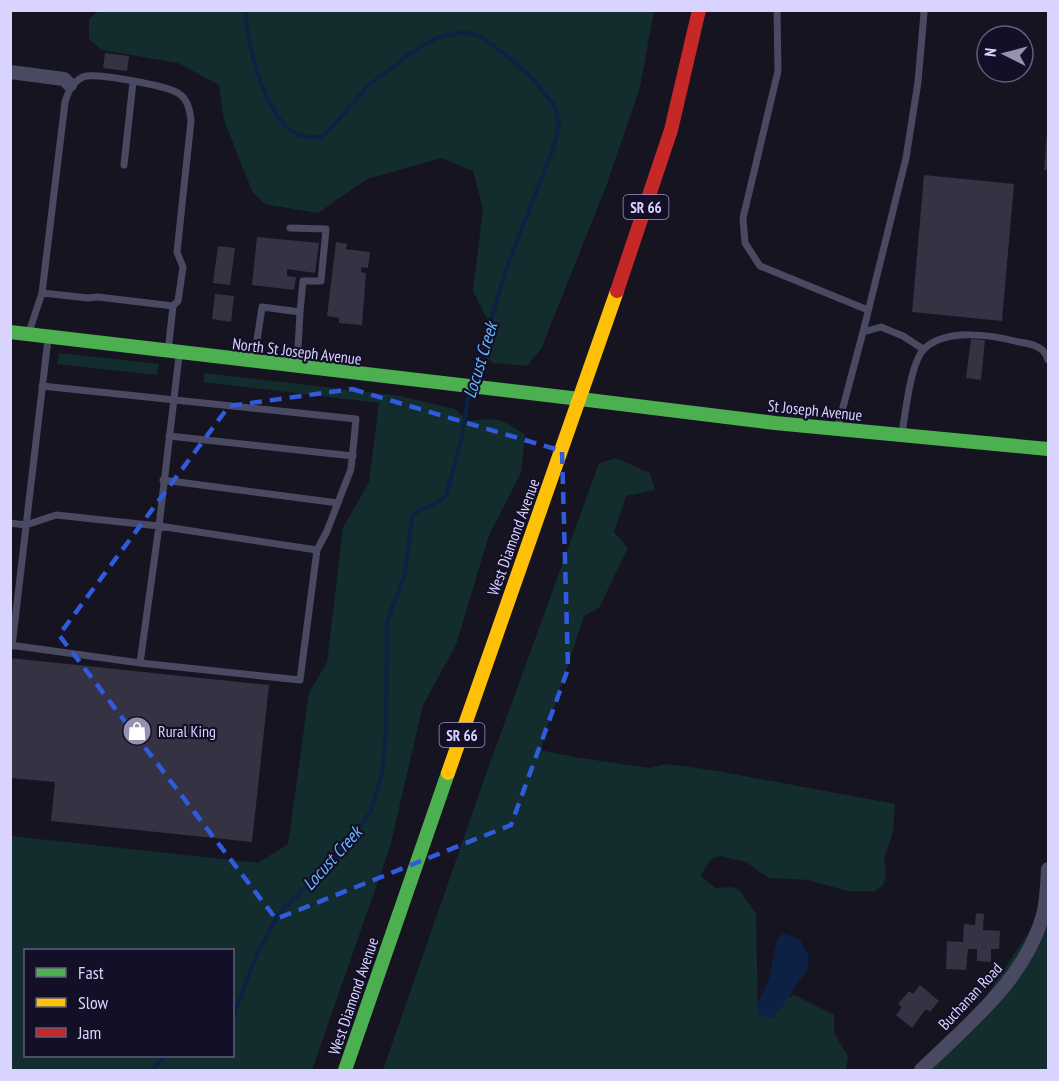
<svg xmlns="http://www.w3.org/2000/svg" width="1059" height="1081" viewBox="0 0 1059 1081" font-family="'PT Sans Narrow',sans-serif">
<rect width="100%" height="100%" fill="#161421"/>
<path fill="#132c2d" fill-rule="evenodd" d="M99,11H654L640,87L607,184L541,349L527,366L493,363L485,357L489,323L473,291L483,209L473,171L441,158L367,179L318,213L264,204L252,191L224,120L219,85L178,63L102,50L89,39V19Z
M59,353L159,364L157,375L57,364Z
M205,373L400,396L455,409L468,421C497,418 500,417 525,435L521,473L489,535L456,645L423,705L390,847L312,1070H11V836L258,863L288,844L309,693L327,662L343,528L369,482L379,403L203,382ZM232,950V1056H26V950Z
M616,458L650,473L655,490L626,496L614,532L628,548L599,608L584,616L540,750L574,757L649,768L666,764L712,770L895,804L893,832L884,858L886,876L883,885L875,891H847L808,880L769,878L746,862L720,856L710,860L701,876L715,888L732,887L740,891L756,914L758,1014L780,1010L786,998L794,995L834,1015V1033L848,1056L846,1070H383L486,774L599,463Z
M1048,903V1070H925L955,1043Z"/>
<path fill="#0d2144" d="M783,934L791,936L800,940L809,956L807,970L773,1019L758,1014C756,998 765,993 769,978C773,964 773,950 779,936Z"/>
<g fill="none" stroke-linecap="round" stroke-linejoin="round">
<path stroke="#0d2144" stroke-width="4" d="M245,10C247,44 264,116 295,133C304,138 313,137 323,137L369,85L407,56L436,38L463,32L480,36L507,56L535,81L555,107L559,125L553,149L508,264L472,381
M232,1019L257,954L278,915L348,845L371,811L382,773L386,729L387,621L405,575L412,517L419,510L436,504L446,496L462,437L469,391
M153,1070L156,1065L166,1056"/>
</g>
<path fill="#343243" d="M105,53L129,56L127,71L103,68Z
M1047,131H1048V170H1044Z
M924,175L1014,184L1002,321L912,312Z
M257,237L319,243L315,273L287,269V276L296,277L294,290L252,285Z
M336,242L347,244L346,249L370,252L368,268L361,267V272L366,273L362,325L339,323V318L327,316Z
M218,246L235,248L230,285L213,283Z
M215,294L234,296L231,322L212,319Z
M971,339L985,340L981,380L966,378Z
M10,658L269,685L252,842L51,821L55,782L10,778Z
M976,913L984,914L983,930L1000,931L999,949H991V962L977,961V949H968L966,970L946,969L947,941L963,942L964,924L975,925Z
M920,985L939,1001L930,1012L926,1009L912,1028L896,1015L902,1007L898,1004L909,991L913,994Z"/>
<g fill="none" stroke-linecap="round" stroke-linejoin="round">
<path stroke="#4a4962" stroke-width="7" d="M777,10L778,71L743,218L745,243L760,266L868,310
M124,165L133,82
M290,228L326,229L321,281H303L300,312
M42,293L65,102C69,90 71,83 83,77C95,72 167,86 178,93C188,99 190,111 191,121L177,252L183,267L178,301L173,306
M29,332L42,293L88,298L98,297L173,306L168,352
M863,332L906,158L918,82L924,13L923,10
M254,360L262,307L300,312L297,366
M42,386L356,419L351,469L327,531L317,550
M838,426L863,332L881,327L903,336L923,349
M902,432C906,412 910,362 925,348C948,328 992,335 1019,342C1027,343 1039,345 1044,352C1046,354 1047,357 1048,360
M169,436L353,456
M163,480L338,503
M10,523L26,525L56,515L159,526L317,550L300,680L140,663L10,645
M12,646L48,339
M140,663L159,526L179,356"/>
<path stroke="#4a4962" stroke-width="14" d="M10,72L64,79L70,85
M921,1070C967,1025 1025,980 1043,915C1047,900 1047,884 1048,869"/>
<path stroke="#4caf50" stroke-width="14" d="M10,332L580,399
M580,399L775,423L1048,449
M345,1070L448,773"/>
<path stroke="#ffc107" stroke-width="14" d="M448,773L617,291"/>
<path stroke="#c62828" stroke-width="14" d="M617,291L671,130L699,10"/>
</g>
<path fill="none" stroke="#305bdc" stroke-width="4.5" stroke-dasharray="12 8" stroke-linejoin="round" d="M352,389L562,451L568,669L511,825L276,919L59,635L229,406Z"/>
<defs>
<g id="shop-disc" transform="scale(1.5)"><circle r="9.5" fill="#9591b1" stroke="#130f26"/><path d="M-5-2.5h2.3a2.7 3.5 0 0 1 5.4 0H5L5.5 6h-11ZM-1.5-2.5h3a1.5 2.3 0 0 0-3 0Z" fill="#fff"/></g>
</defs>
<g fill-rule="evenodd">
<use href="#shop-disc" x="137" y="731"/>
</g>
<g text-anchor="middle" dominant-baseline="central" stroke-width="4.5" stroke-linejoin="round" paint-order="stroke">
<g fill="#130f26" stroke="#9e99be" stroke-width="1.5">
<rect x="623.5" y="195" width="45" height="24" rx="4.5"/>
<rect x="439.5" y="723" width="45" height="24" rx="4.5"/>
</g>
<g font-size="15" font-weight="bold" fill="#d9d4ff">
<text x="646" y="207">SR 66</text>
<text x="462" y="735">SR 66</text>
</g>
<g font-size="16" fill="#d9d4ff" stroke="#130f26">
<text transform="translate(297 351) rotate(7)">North St Joseph Avenue</text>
<text transform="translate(815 410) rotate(6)">St Joseph Avenue</text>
<text transform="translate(513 537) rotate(-70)">West Diamond Avenue</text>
<text transform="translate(353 996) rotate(-71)">West Diamond Avenue</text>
<text transform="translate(970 996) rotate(-47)">Buchanan Road</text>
</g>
<g font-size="16" fill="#d9d4ff" stroke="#130f26" text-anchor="start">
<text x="158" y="731">Rural King</text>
</g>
<g font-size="18" font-style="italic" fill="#62b6ff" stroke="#130f26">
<text transform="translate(480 360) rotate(-73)">Locust Creek</text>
<text transform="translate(332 858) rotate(-48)">Locust Creek</text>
</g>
</g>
<rect width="1059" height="1081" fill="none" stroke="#d9d4ff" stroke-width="24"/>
<rect x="24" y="949" width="210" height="108" fill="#130f26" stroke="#625e7d" stroke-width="1.5"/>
<rect x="36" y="968" width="30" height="9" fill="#4caf50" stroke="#625e7d" stroke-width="1.5"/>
<text x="78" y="979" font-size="18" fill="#d9d4ff">Fast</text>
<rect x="36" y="998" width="30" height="9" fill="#ffc107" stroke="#625e7d" stroke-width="1.5"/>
<text x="78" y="1009" font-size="18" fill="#d9d4ff">Slow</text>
<rect x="36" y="1028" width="30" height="9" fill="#c62828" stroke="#625e7d" stroke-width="1.5"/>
<text x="78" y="1039" font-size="18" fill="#d9d4ff">Jam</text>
<g transform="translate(1005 54) rotate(276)"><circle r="28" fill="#130f26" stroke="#625e7d" stroke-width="1.5"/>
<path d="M0-4.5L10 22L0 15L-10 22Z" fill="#9591b1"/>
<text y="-9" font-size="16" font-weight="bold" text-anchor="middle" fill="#d9d4ff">N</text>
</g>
</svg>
